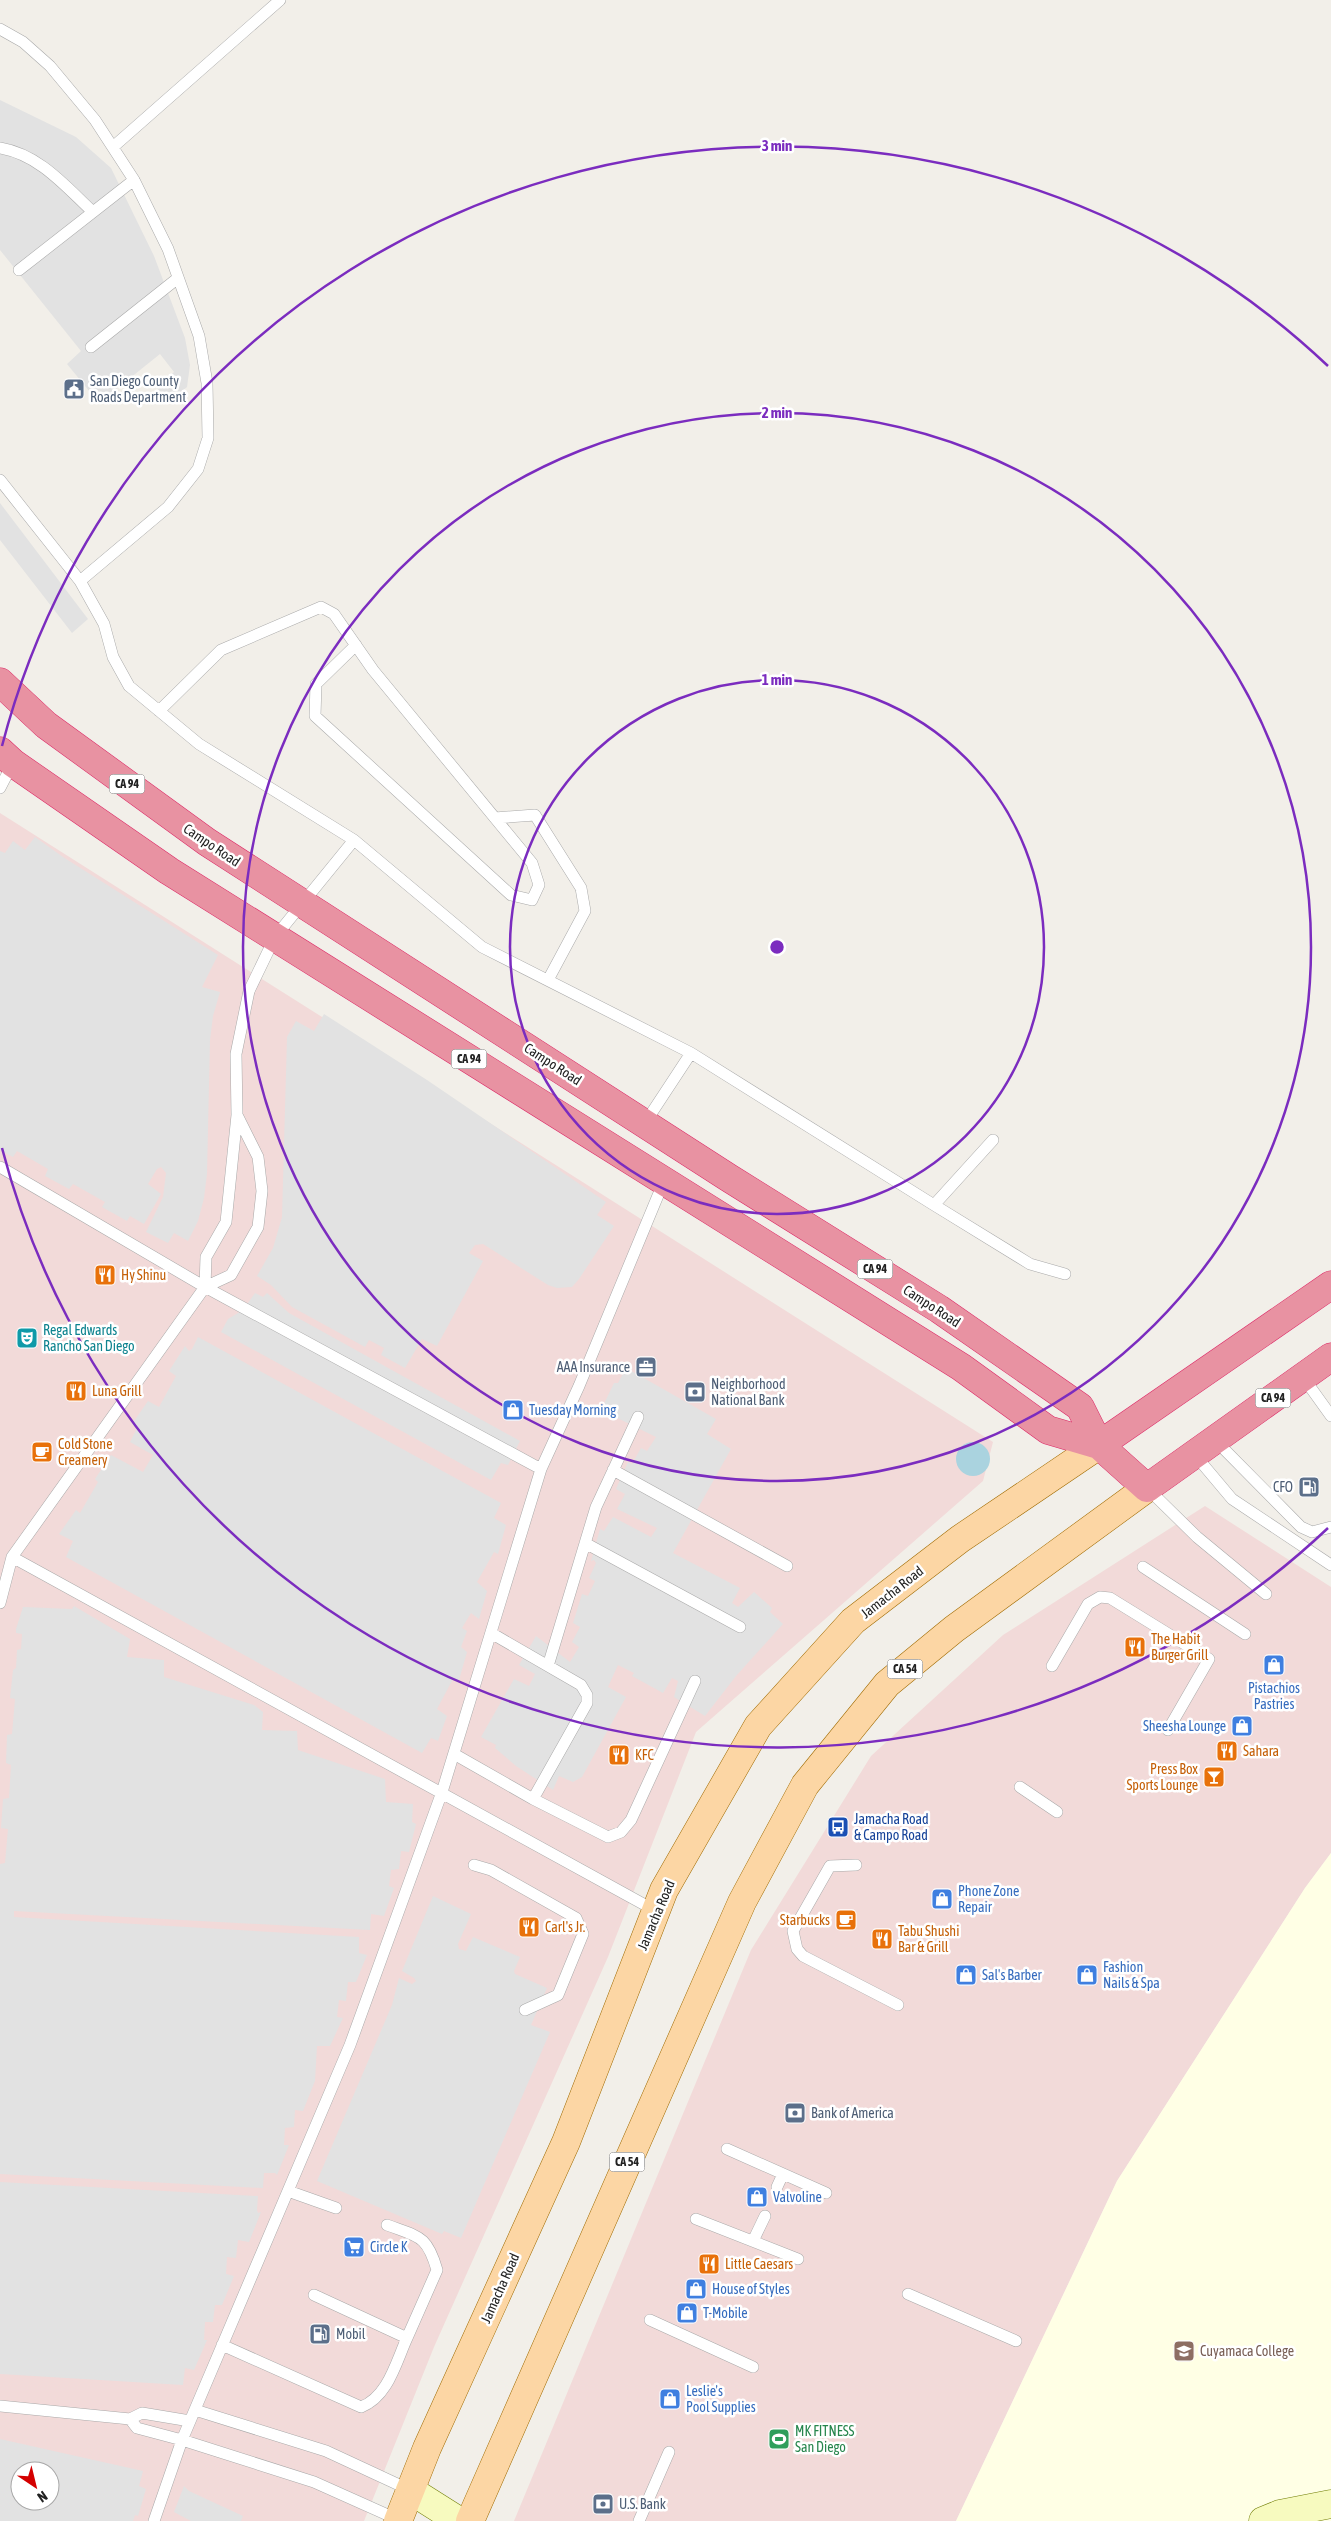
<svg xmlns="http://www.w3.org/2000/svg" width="1331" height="2521" viewBox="0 0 1331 2521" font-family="'Asap Condensed',sans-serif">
<rect width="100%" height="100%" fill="#f2efe9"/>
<path fill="#f2dad9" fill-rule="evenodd" d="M0,813L993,1442L983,1481L696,1732L608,1957L434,2347L364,2521H0ZM20,2471H50V2501H20Z
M1205,1506L1331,1587V1853L1305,1888L1117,2181L956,2521H514L751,1950L871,1756L1003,1635Z"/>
<path fill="#ffffe5" d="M1331,1853V2521H956L1117,2181L1305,1888Z"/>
<path fill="#e2e2e2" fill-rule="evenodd" d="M0,100L76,137L111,168L154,256L185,338L190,365L187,387L169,402L157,388L174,372L160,354L99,403L67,364L81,351L0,250Z
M0,503L88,619L72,633L0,540Z
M35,837L63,857L218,955L202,987L220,992L213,1016L210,1040L207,1174L204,1198L198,1221L188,1241L174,1233L168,1243L146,1232L163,1197L166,1173L161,1167L157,1169L148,1184L161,1194L144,1224L130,1216L127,1221L102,1207L105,1202L73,1184L69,1189L45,1176L48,1169L17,1151L13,1157L0,1150V851L5,853L13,841L25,850Z
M324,1014L427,1080L606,1202L597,1215L614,1226L579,1279L572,1287L557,1288L548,1285L483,1244L475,1245L469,1253L483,1261L437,1346L422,1339L405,1368L381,1355L384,1348L369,1340L365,1347L292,1307L271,1285L257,1276L273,1248L282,1217L287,1037L296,1021L314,1031Z
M255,1293L263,1297L267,1293L289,1313L520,1441L508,1465L501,1463L491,1480L221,1332L228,1319L243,1310Z
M198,1337L501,1503L494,1518L506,1525L498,1554L494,1552L477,1582L487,1591L479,1619L471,1613L462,1628L467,1631L461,1647L467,1652L459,1680L453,1679L437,1709L447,1716L438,1741L431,1738L422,1753L66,1557L73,1541L59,1534L76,1510L80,1513L98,1482L95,1479L111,1455L143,1472L153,1455L130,1442L137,1428L132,1424L148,1401L159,1407L176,1376L169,1371L185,1346L189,1351L192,1349Z
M626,1368L716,1419L707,1434L731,1449L673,1553L740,1588L732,1603L738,1607L754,1592L772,1608L770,1612L783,1624L736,1676L705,1716L674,1697L678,1681L672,1678L663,1693L632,1676L634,1673L618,1665L608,1687L626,1697L582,1777L573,1782L559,1776L553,1790L516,1766L495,1748L496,1745L481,1737L514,1679L529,1686L535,1674L519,1665L536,1636L570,1662L579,1647L572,1642L580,1627L573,1623L582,1594L588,1596L595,1581L589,1578L596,1563L594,1560L591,1561L600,1529L604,1531L613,1517L651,1537L657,1528L617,1509L625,1494L616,1489L628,1462L632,1464L641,1448L647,1451L656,1437L601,1410L614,1383H618Z
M74,1606L130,1639L127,1657L164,1660V1677L254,1705L263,1712L262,1730L297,1731L298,1750L385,1779L386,1802L413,1804L412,1822L416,1824L409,1852L401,1851L399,1869L391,1870L389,1886L394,1888L384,1916L371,1914L370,1930L14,1911V1917L359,1937V1953L367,1955L356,1982H348L346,2001L339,2000L337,2017L343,2018L330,2046H317L315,2081L303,2111L295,2110L294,2127L285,2128L284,2145H289L277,2175L275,2173H264L263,2188L0,2174V1864L5,1863L8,1829L1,1828L3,1799L9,1798L11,1765L6,1763L7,1735L12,1734L15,1699L10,1698L13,1670L16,1668L17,1650L21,1649L22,1634L16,1633V1629L23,1607L72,1609Z
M433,1896L471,1914L458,1944L459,1949L466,1951L473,1937L520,1957L514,1971L515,1974L547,1988L531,2025L550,2032L461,2238L444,2231L442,2234L317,2181L392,2005L399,1978L412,1984L416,1981L414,1978L402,1971Z
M0,2182L258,2196L257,2210L258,2213L261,2212L249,2242L238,2240L236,2258L227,2257L226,2274L234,2276L222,2305H215L213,2322H205L204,2340H207L194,2370L185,2368L183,2385L0,2374Z
M0,2439L143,2471L139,2486L146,2489L138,2516L135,2515L133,2521H0ZM20,2471H50V2501H20Z
M184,2486L189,2491L243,2516L241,2521H191L174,2512Z"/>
<path fill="#aad3df" d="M956 1459a17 17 0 1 1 34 0a17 17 0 1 1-34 0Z"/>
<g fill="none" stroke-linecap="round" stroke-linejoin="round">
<g stroke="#a9a9a9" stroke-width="12">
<path id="lane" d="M0,29L23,42L50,66L95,120L134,180L168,249L199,336L207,383L208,438L198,469L168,507L80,581L0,480
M113,147L280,0
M0,148C40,155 65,186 93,212
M19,270L134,180
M91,347L178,278
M80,581L104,624L113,657L129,686L199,744L354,840L275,937L249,991L236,1054L237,1115L226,1222L206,1257L205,1287
M159,711L221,650L321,607L334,614L373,670L532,863L539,885L532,900L511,895L315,716L316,684L356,645
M0,788L13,763
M495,818L535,815L581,888L585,911L548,980
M354,840L482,947L691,1053L645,1123
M691,1053L934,1205L993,1140
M0,1167L205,1287L541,1469
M934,1205L1030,1264L1065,1274
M1303,1377L1331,1416
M1215,1440L1301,1527L1312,1532L1331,1527
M1195,1455L1232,1499L1331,1565
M613,1470L787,1566
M1147,1488L1197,1537L1266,1594
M585,1543L740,1627
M12,1557L656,1911
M1143,1567L1245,1634
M0,1603L12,1557L205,1287L231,1275L258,1227L262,1191L258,1157L237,1115
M548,1666L596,1507L638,1417
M1052,1666L1088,1604L1100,1597L1110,1598L1209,1659L1168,1730
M454,1754L533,1799L587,1703V1695L581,1685L491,1633
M1020,1787L1057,1812
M533,1799L608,1837L621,1832L631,1820L695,1681
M474,1865L491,1870L576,1918L583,1934L558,1995L525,2010
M856,1865L830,1866L793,1931L797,1949L803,1956L898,2005
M727,2149L826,2193
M777,2187L783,2174
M288,2191L336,2208
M696,2219L798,2259
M387,2225C419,2237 427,2235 437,2270L407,2338
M753,2241L765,2216
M908,2294L1016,2341
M650,2320L753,2367
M222,2345L361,2407C388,2397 396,2362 407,2338L314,2295
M0,2406L130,2419L142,2413L190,2421
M195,2410L326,2451L410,2490
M130,2419L137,2428L182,2440L314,2482L399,2520
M154,2521L182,2440L350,2045L442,1792L541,1469L579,1386L664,1181
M639,2521L669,2452"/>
</g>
<g stroke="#707d05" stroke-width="29">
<path id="secondary" d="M410,2490L459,2521
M1263,2521L1280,2514L1331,2504"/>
</g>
<g stroke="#a06b00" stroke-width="29">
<path id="primary" d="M398,2521L427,2448L566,2142L664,1890L758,1726L853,1621L960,1539L1099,1445
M470,2521L742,1902L805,1785L887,1684L954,1629L1147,1488"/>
</g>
<g stroke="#dc2a67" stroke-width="29">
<path id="highway" d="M0,682L46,725L207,842L729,1178L939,1309L1080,1407L1099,1445L1147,1488L1331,1357
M0,751L13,763L169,871L961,1367L1048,1430L1099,1445L1331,1285"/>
</g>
<use href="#lane" stroke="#fff" stroke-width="11"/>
<use href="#secondary" stroke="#f7fabf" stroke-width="28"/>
<use href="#primary" stroke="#fcd6a4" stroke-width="28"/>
<use href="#highway" stroke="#e892a2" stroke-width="28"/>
</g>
<g fill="none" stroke="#7b2cbf" stroke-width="2.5">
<circle cx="777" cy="947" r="267"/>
<circle cx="777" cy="947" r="534"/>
<path d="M1328 1528A801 801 0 0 1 2 1148M2 746A801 801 0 0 1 1328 366"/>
</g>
<defs>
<g id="civic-square" transform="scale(1.125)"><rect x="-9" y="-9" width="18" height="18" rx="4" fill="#5c6f8a" stroke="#fff"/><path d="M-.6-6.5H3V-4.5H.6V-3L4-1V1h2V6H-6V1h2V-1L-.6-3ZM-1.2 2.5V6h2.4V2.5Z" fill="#fff"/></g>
<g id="restaurant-square" transform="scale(1.125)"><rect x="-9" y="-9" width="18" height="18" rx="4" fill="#e8710a" stroke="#fff"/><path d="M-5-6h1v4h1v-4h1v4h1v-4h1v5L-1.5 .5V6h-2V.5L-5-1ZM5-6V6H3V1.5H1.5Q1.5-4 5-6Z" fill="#fff"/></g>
<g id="theatre-square" transform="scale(1.125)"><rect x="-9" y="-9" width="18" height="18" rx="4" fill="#0f9aa8" stroke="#fff"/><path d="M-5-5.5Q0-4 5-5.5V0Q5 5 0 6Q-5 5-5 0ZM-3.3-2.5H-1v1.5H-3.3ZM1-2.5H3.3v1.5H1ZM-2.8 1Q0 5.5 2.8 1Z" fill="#fff"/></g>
<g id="office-square" transform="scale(1.125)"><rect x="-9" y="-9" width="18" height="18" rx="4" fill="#5c6f8a" stroke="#fff"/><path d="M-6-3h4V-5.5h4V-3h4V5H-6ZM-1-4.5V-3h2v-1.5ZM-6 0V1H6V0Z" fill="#fff"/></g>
<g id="bank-square" transform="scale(1.125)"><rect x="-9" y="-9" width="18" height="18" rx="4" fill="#5c6f8a" stroke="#fff"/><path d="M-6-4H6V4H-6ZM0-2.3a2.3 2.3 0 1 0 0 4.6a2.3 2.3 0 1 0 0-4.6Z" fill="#fff"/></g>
<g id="shop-square" transform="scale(1.125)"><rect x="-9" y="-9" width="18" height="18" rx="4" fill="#3f7fe0" stroke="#fff"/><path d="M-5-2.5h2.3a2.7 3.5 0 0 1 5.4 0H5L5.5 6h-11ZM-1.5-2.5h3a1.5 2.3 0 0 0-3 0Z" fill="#fff"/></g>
<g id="cafe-square" transform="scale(1.125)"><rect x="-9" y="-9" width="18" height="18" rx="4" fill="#e8710a" stroke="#fff"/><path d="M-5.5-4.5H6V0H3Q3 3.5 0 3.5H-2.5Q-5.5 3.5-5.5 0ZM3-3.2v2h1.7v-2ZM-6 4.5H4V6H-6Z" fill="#fff"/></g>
<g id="fuel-square" transform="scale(1.125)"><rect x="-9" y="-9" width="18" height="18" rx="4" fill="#5c6f8a" stroke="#fff"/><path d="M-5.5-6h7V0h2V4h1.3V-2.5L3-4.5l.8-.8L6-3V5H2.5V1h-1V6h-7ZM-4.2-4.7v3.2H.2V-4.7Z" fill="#fff"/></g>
<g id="bar-square" transform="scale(1.125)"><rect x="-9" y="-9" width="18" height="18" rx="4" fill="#e8710a" stroke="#fff"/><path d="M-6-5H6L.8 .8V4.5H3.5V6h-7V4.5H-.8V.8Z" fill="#fff"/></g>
<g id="bus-square" transform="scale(1.125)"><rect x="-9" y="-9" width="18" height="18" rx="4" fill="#1a4fb4" stroke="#fff"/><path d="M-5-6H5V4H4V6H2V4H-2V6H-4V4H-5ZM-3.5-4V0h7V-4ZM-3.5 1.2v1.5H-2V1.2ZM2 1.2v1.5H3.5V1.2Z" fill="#fff"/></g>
<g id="supermarket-square" transform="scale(1.125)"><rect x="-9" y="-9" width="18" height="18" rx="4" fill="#3f7fe0" stroke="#fff"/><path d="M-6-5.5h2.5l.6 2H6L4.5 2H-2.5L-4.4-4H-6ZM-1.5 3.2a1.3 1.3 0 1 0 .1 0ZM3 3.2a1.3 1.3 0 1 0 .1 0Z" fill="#fff"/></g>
<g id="university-square" transform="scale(1.125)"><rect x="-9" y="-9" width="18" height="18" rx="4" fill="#8d6e63" stroke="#fff"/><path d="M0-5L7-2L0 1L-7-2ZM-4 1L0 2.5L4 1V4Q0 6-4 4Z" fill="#fff"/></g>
<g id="stadium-square" transform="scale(1.125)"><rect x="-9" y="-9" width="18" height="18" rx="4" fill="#2e9e5b" stroke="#fff"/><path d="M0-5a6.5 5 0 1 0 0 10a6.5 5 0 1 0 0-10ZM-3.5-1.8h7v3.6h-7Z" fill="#fff"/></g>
</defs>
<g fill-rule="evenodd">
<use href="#civic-square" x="74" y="389"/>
<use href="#restaurant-square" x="105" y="1275"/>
<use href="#theatre-square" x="27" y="1338"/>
<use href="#office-square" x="646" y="1367"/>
<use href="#restaurant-square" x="76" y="1391"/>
<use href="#bank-square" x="695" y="1392"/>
<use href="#shop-square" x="513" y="1410"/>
<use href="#cafe-square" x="42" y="1452"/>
<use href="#fuel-square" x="1309" y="1487"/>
<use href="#restaurant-square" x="1135" y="1647"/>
<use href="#shop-square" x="1274" y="1665"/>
<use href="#shop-square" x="1242" y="1726"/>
<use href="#restaurant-square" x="1227" y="1751"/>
<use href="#restaurant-square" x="619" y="1755"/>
<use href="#bar-square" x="1214" y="1777"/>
<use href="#bus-square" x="838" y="1827"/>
<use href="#shop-square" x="942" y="1899"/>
<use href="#cafe-square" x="846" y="1920"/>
<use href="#restaurant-square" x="529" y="1927"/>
<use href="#restaurant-square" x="882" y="1939"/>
<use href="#shop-square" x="966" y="1975"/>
<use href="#shop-square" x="1087" y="1975"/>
<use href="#bank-square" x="795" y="2113"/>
<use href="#shop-square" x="757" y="2197"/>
<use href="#supermarket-square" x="354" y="2247"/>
<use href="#restaurant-square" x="709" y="2264"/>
<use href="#shop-square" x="696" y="2289"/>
<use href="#shop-square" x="687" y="2313"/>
<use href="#fuel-square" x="320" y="2334"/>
<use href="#university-square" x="1184" y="2351"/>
<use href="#shop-square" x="670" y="2399"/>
<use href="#stadium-square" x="779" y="2439"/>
<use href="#bank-square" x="603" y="2504"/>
</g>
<g text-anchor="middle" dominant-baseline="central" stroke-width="5" stroke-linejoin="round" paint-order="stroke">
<g fill="#fff" stroke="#646464" stroke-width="1">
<rect x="109.5" y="774.5" width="35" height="19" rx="4"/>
<rect x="451.5" y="1049.5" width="35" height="19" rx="4"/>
<rect x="857.5" y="1259.5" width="35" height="19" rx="4"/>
<rect x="1255.5" y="1388.5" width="35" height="19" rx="4"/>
<rect x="887.5" y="1659.5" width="35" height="19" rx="4"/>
<rect x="609.5" y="2152.5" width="35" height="19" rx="4"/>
</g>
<g font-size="12" font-weight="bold" fill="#222">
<text x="127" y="784">CA 94</text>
<text x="469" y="1059">CA 94</text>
<text x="875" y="1269">CA 94</text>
<text x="1273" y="1398">CA 94</text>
<text x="905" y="1669">CA 54</text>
<text x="627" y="2162">CA 54</text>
</g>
<g font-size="14" fill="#4e5e75" stroke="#fff" text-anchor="start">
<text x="90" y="381">San Diego County<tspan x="90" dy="16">Roads Department</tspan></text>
<text x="630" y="1367" text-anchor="end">AAA Insurance</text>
<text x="711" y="1384">Neighborhood<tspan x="711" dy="16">National Bank</tspan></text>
<text x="1293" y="1487" text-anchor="end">CFO</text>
<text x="811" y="2113">Bank of America</text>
<text x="336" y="2334">Mobil</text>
<text x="619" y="2504">U.S. Bank</text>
</g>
<g font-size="14" fill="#222" stroke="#fff">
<text transform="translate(212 845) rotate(34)">Campo Road</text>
<text transform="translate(553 1064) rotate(33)">Campo Road</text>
<text transform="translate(932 1306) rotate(33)">Campo Road</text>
<text transform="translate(892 1592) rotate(-38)">Jamacha Road</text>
<text transform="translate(656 1915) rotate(-67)">Jamacha Road</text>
<text transform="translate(500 2288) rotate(-66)">Jamacha Road</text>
</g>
<g font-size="14" fill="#c56008" stroke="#fff" text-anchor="start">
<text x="121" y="1275">Hy Shinu</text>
<text x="92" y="1391">Luna Grill</text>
<text x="58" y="1444">Cold Stone<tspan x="58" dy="16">Creamery</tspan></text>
<text x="1151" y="1639">The Habit<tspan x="1151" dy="16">Burger Grill</tspan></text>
<text x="1243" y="1751">Sahara</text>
<text x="635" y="1755">KFC</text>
<text x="1198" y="1769" text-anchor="end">Press Box<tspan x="1198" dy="16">Sports Lounge</tspan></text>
<text x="830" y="1920" text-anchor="end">Starbucks</text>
<text x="545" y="1927">Carl's Jr.</text>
<text x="898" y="1931">Tabu Shushi<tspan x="898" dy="16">Bar &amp; Grill</tspan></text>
<text x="725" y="2264">Little Caesars</text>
</g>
<g font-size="14" fill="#0d838f" stroke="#fff" text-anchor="start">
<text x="43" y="1330">Regal Edwards<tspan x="43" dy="16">Rancho San Diego</tspan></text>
</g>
<g font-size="14" fill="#366cbe" stroke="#fff" text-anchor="start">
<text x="529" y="1410">Tuesday Morning</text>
<text x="1274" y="1688" text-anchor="middle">Pistachios<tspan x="1274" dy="16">Pastries</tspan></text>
<text x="1226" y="1726" text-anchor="end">Sheesha Lounge</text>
<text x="958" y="1891">Phone Zone<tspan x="958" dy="16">Repair</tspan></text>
<text x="1103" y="1967">Fashion<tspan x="1103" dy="16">Nails &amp; Spa</tspan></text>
<text x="982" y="1975">Sal's Barber</text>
<text x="773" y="2197">Valvoline</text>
<text x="370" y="2247">Circle K</text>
<text x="712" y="2289">House of Styles</text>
<text x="703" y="2313">T-Mobile</text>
<text x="686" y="2391">Leslie's<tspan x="686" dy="16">Pool Supplies</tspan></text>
</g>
<g font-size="14" fill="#164399" stroke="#fff" text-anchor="start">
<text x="854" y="1819">Jamacha Road<tspan x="854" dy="16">&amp; Campo Road</tspan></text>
</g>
<g font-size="14" fill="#785e54" stroke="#fff" text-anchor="start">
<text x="1200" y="2351">Cuyamaca College</text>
</g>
<g font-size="14" fill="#27864d" stroke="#fff" text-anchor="start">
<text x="795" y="2431">MK FITNESS<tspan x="795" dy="16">San Diego</tspan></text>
</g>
</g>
<circle cx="777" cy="947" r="8" fill="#7b2cbf" stroke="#fff" stroke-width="2.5"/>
<g font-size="15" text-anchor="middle" font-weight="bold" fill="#7b2cbf" stroke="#fff" stroke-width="5" stroke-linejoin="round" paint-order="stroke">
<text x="777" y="151">3 min</text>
<text x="777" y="418">2 min</text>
<text x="777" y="685">1 min</text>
</g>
<g transform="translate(35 2486) rotate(145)"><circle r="24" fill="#ffffff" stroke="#a7a7a7"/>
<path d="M0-4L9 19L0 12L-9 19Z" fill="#d40000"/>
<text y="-8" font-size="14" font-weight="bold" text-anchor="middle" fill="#222222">N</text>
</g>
</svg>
